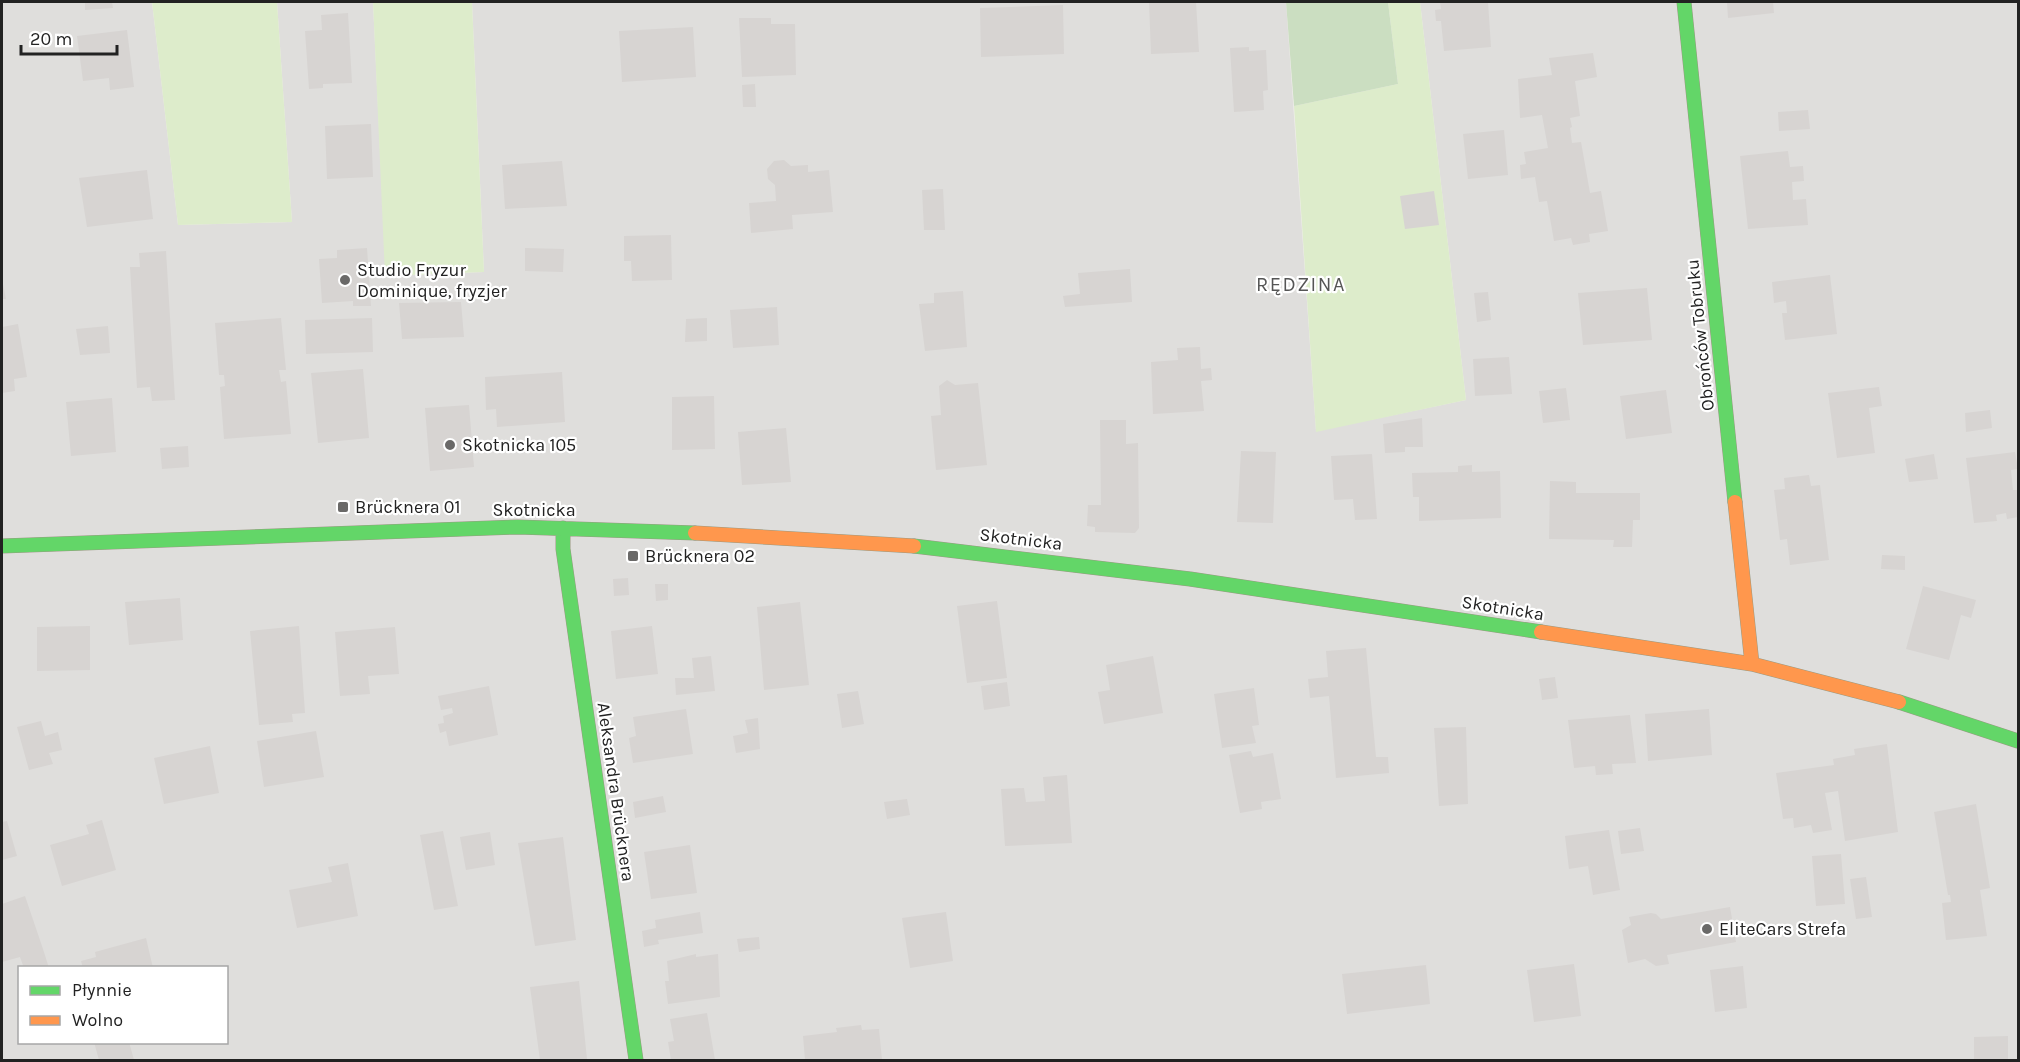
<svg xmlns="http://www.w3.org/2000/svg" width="2020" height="1062" viewBox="0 0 2020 1062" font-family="Karla,sans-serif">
<rect width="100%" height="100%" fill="#f0eeeb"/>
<path fill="#dfdedc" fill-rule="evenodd" d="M2,2H152L178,225L292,222L277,2H373L386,276L484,272L472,2H1286L1316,431L1466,400L1420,2H2018V1060H2ZM20,968H226V1042H20Z"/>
<path fill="#ddeccb" d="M152,2H277L292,222L178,225Z
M373,2H472L484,272L385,276Z
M1388,2H1420L1466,400L1316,432L1294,106L1398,84Z"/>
<path fill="#cbdec1" d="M1286,2H1388L1398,84L1294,106Z"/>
<path fill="#d7d4d2" d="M85,2H112L113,8L85,10Z
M1149,2H1196L1199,52L1151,54Z
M1440,2H1488L1491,47L1444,51L1441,21H1436L1435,10L1441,9Z
M1727,2H1773L1774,13L1728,18Z
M1063,5L1064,54L981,57L980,8Z
M348,13L352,83L323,84V88L309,89L305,31L322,30L321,15Z
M739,18H771V24H795L796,75L742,77Z
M693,27L696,77L622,82L619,31Z
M127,30L134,87L110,90L109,78L83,81L77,36Z
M1249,47V51L1266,50L1268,90L1263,91L1264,110L1234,112L1230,48Z
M1593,53L1597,77L1575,81L1580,116L1570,118L1572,127L1570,128L1572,143L1581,142L1590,193L1601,191L1608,231L1589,234L1590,242L1573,245L1571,238L1554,241L1547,201L1539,202L1535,177L1521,179L1520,165L1526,164L1524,152L1548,148L1542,115L1520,118L1518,79L1552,75L1549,58Z
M755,84L756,107H743L742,85Z
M1808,110L1810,129L1779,131L1778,112Z
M371,124L373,177L327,179L325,126Z
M1504,130L1508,175L1468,179L1463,134Z
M1788,151L1790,167L1803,166L1804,181L1792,182L1793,200L1806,199L1808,225L1748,229L1740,156Z
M784,160L791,166L808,165V172L829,170L833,212L792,215L793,229L751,233L749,203L776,201L775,185L768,179L767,169L774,161Z
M562,161L567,206L505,209L502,165Z
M147,170L153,219L87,227L79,178Z
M943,189L945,230H924L922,190Z
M1434,191L1439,225L1405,229L1400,196Z
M671,235L672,280L632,281L631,261H624V236Z
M367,248L371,306H353V301L322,303L319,259L337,258V250Z
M525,248L564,249L563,272L525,271Z
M166,251L175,400L152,401L150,387L137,388L130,267H140L139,253Z
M1130,269L1132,302L1065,307L1063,296L1080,294L1078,273Z
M1830,275L1837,334L1785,340L1782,313H1787L1786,301L1774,303L1772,282Z
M2,279L6,299H2Z
M1647,288L1652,340L1583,345L1578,293Z
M963,291L967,347L925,351L919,304L934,303V293Z
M1488,292L1491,320L1477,322L1474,293Z
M461,302L464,337L402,339L399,303Z
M777,307L779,345L733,348L730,310Z
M281,318L286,370H279L281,382L286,381L291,434L224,439L220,387L225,386L224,375H219L215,323Z
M372,318L373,352L306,354L305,320Z
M707,318V341L685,342L686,319Z
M18,324L27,377L14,379L15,391L2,393V327Z
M108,326L110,353L80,355L76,329Z
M1200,347L1201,369L1211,368L1212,380L1201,381L1204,411L1153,414L1151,362L1178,360L1177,348Z
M1509,357L1512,394L1475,396L1473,359Z
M363,369L369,438L318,443L311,373Z
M562,372L565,422L497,427L496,409L486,410L485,377Z
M947,380L955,385L978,383L987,465L936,470L931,416L941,415L939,386Z
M1879,387L1882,406L1869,408L1875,453L1837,458L1828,393Z
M1566,388L1570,420L1543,423L1539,391Z
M1666,390L1672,433L1626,439L1620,396Z
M714,396L715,449L672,450V397Z
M112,398L116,452L71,456L66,402Z
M469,405L474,467L430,471L425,408Z
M1990,410L1992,428L1966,432L1965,413Z
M1422,418L1423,447H1405V452L1385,453L1383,424Z
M1100,420H1126V444L1138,443L1139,528L1135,533L1095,532V527L1087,526L1088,505H1101Z
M786,428L791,482L742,485L738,432Z
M188,446L189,467L162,469L160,448Z
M1241,451L1276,452L1273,523L1237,522Z
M2015,452L2018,469L2011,470L2013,490H2018V517L2007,519L2006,513L1996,515L1997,521L1974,523L1966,458Z
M1372,454L1377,519L1355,520L1353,499L1334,500L1331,456Z
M1934,454L1938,479L1909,482L1905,459Z
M1472,465V472L1500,471L1501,518L1419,521V497H1413L1412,473L1458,472V466Z
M1809,475L1811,486L1820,485L1829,560L1790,565L1787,539L1780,540L1774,490L1785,489L1784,478Z
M1550,481L1576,482V493H1640V520H1633L1632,547H1613L1614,540L1549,539Z
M1882,555L1905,556V570L1881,569Z
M628,578L629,595L614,596L613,579Z
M655,584H668V600L656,601Z
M1923,586L1976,600L1971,618L1961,615L1949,660L1906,649Z
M180,598L183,640L129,645L125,602Z
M997,601L1007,678L967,683L957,606Z
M800,602L809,685L764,690L757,607Z
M90,626V670L37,671V627Z
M299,626L305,713L292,714L293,722L259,725L250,631Z
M652,626L658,674L616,679L611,631Z
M395,627L399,674L368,676L370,694L340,696L335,632Z
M1366,648L1376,757H1388L1389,773L1336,778L1329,696L1310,698L1308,679L1328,677L1326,651Z
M711,656L715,691L676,695L675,678H694L692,658Z
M1153,656L1163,713L1104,724L1098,692L1110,690L1106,665Z
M1555,677L1558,698L1542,700L1539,679Z
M1007,682L1010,706L984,710L981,686Z
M489,686L498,735L449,746L446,731L440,733L438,724L444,723L443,716L453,713L452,708L441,710L438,696Z
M1254,688L1259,725L1252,726L1256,743L1222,748L1214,694Z
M858,691L864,724L842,728L837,694Z
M686,709L693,754L633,763L629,738L636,736L633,717Z
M1709,709L1712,755L1648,761L1645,714Z
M1630,715L1636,763L1612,764L1613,774L1596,775L1595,766L1574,768L1568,720Z
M758,718L760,749L736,753L733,736L748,733L745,720Z
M41,721L45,736L58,732L62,750L49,753L53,764L29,770L17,727Z
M1466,727L1468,804L1439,806L1434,728Z
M316,731L324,777L264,787L257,741Z
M1887,744L1898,832L1845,841L1838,791L1825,793L1832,830L1813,833L1811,825L1794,828L1793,818L1783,819L1776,773L1834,765L1833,759L1855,755L1854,749Z
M210,746L219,793L164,804L154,758Z
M1251,751L1253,757L1273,753L1281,799L1261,802L1262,809L1240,813L1229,755Z
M1067,775L1072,843L1005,846L1001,789L1024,788L1026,802L1045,801L1043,777Z
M663,796L666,812L635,818L633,802Z
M907,799L910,815L887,819L884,802Z
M1976,804L1990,888L1980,890L1987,936L1946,940L1942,903L1951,902L1950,895H1948L1934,812Z
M102,820L116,870L62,886L50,845L89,834L86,825Z
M7,821L17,856L2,860V822Z
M1640,828L1644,851L1621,854L1618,831Z
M1609,830L1620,890L1593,895L1588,866L1569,869L1565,836Z
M443,831L458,906L434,910L420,835Z
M490,832L495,865L466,870L460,837Z
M563,837L576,940L535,946L518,843Z
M690,845L697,893L651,899L644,852Z
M1841,854L1845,904L1816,906L1812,856Z
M348,863L358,916L297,928L289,890L332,882L328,867Z
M1866,877L1872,917L1856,919L1850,879Z
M25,896L43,949L49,968H24L20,957L2,962V904Z
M1730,907L1736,942L1667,955L1669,964L1656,966L1645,959L1628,963L1622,930L1631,925L1629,917L1651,913L1656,914L1661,919Z
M700,912L703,933L658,940L659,944L644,947L642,931L656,928L655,920Z
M946,912L953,961L910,968L902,918Z
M759,937L760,949L739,952L737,939Z
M146,938L153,968H83L81,961L96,957L95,952Z
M696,954V957L718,954L720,997L668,1004L665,981H669L667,961Z
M1574,964L1581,1016L1534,1022L1527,970Z
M1426,965L1430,1004L1347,1014L1342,974Z
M1743,966L1747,1008L1715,1012L1710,970Z
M579,981L587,1059L540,1060L530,987Z
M707,1013L715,1060H671L668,1042L674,1041L670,1019Z
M861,1025L862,1030L879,1029L882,1060H805L803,1036L837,1032L836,1028Z
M2008,1036V1060H1974V1037Z
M94,1042H129L134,1060H99Z"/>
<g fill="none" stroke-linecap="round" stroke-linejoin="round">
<g stroke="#999a82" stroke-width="15">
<path id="fast" d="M1684,2L1735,502
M563,528V549L636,1060
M2,546L518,527L695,533
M914,546L1190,579L1541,632
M1899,702L2018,741"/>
</g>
<g stroke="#999a82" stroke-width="15">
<path id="slow" d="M1735,502L1752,664
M695,533L914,546
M1541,632L1752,664L1899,702"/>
</g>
<use href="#fast" stroke="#63d668" stroke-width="14"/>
<use href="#slow" stroke="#ff974d" stroke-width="14"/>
</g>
<g fill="#6a6968" stroke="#fff" stroke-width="2">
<circle cx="345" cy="280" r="6"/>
<circle cx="450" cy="445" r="6"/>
<rect x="337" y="501" width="12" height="12" rx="3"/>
<rect x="627" y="550" width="12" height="12" rx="3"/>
<circle cx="1707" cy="929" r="6"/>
</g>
<g text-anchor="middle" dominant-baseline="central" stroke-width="4.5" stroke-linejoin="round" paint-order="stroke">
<g font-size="18" fill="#222" stroke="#fff" text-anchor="start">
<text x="357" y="270">Studio Fryzur<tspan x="357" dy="21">Dominique, fryzjer</tspan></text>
<text x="462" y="445">Skotnicka 105</text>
<text x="355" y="507">Brücknera 01</text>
<text x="645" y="556">Brücknera 02</text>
<text x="1719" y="929">EliteCars Strefa</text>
</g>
<g font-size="18" fill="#222" stroke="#fff">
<text transform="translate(1700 335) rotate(-96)">Obrońców Tobruku</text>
<text x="534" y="510">Skotnicka</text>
<text transform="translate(1021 539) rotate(7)">Skotnicka</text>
<text transform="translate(1503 608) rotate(9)">Skotnicka</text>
<text transform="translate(616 792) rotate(82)">Aleksandra Brücknera</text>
</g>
<g font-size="20" letter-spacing="1.5" fill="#555" stroke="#fff">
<text x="1301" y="284">RĘDZINA</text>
</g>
</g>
<rect width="2020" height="1062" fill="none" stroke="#222222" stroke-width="6"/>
<rect x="18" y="966" width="210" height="78" fill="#ffffff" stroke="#a7a7a7" stroke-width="1.5"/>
<rect x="30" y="986" width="30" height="9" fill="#63d668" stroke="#a7a7a7" stroke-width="1.5"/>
<text x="72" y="996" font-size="18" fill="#222222">Płynnie</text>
<rect x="30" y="1016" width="30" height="9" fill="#ff974d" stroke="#a7a7a7" stroke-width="1.5"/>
<text x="72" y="1026" font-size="18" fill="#222222">Wolno</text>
<path d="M21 45v9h96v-9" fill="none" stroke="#222222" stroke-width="3"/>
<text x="30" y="45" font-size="18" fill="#222222" stroke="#ffffff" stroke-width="4.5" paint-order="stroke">20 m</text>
</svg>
